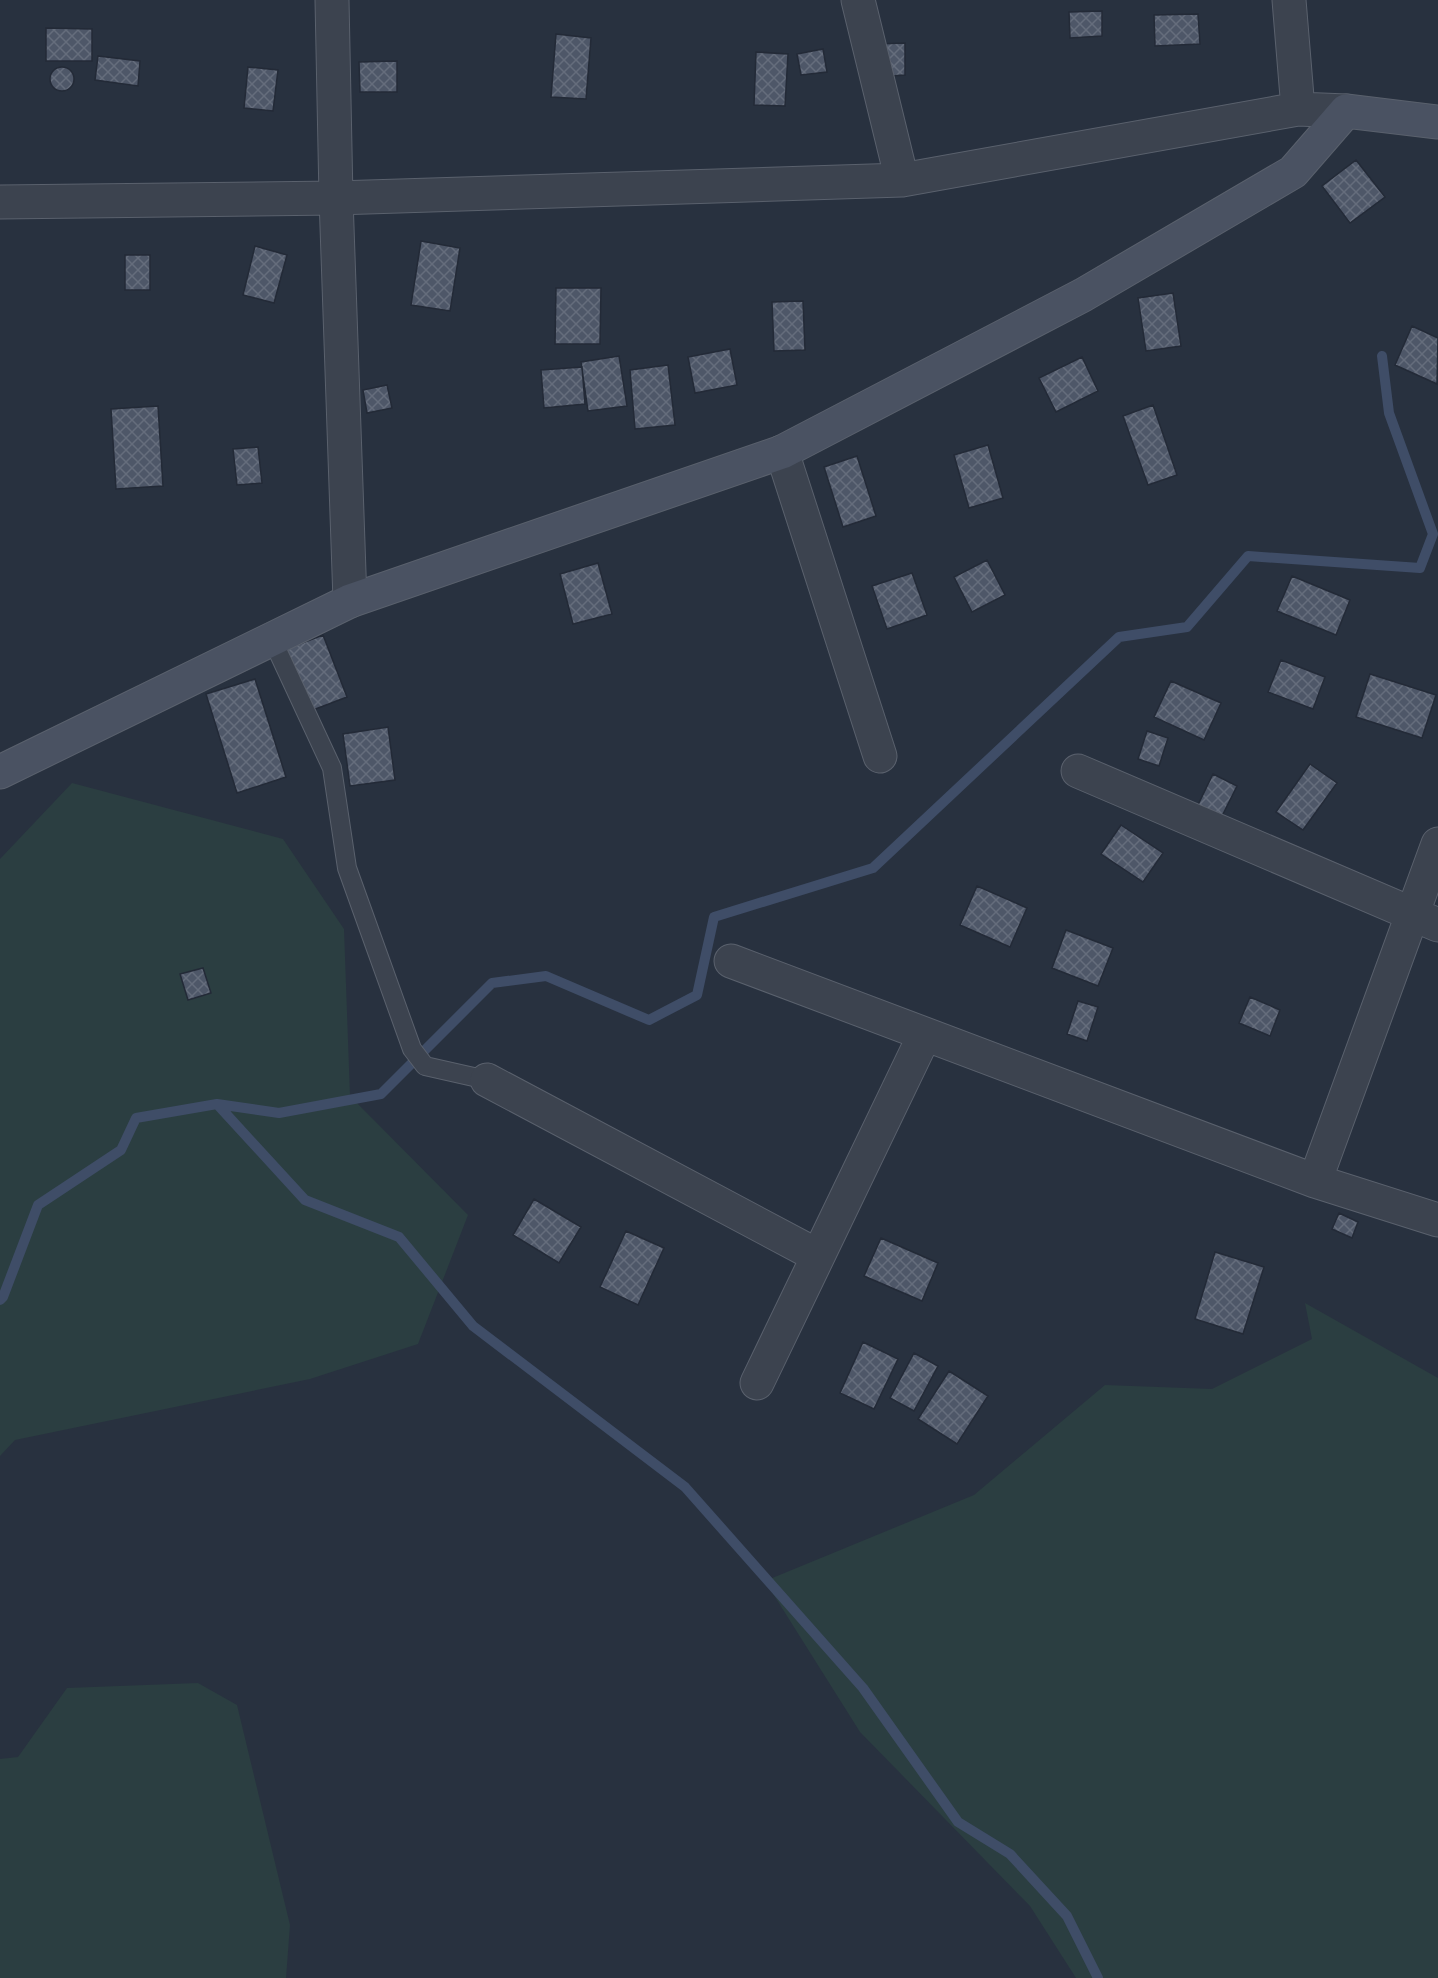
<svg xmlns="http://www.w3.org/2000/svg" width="1438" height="1978" viewBox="0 0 1438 1978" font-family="'DejaVu Sans',sans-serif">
<defs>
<pattern id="building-cross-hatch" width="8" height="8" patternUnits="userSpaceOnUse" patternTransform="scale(1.5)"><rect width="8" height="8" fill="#4e5768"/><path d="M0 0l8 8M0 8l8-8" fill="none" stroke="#656d7c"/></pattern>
</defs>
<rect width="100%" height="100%" fill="#28313f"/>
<path fill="#2b3e41" d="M72,783L283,839L344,929L350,1096L468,1215L418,1344L310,1379L15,1440L0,1456V859Z
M1305,1303L1438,1378V1978H1076L1030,1906L860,1732L765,1581L974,1495L1105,1385L1212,1389L1312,1339Z
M198,1683L237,1705L290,1925L286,1978H0V1759L18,1757L67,1688Z"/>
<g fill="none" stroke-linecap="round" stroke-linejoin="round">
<path stroke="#3f4d67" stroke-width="10" d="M217,1104L305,1200L399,1237L473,1326L685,1487L863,1688L958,1822L1010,1854L1067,1916L1098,1978
M0,1300L3,1297L38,1205L121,1150L136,1118L217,1104L279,1113L381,1094L492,983L546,976L649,1020L697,995L714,917L873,868L1119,637L1187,627L1248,556L1420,568L1433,534L1389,413L1382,356"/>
</g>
<path fill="url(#building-cross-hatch)" stroke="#232a37" stroke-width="1.5" d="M1102,11V36L1070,38L1069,12Z
M1198,14L1200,44L1155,46L1154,15Z
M46,28L92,29V61H46Z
M556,34L591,38L586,99L551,97Z
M905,43V75L877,77L876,44Z
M823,49L827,72L801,75L797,54Z
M756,52L788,54L785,106L754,105Z
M98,56L140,61L138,86L95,80Z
M397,61V92H360L359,62Z
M248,67L278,70L273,111L244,108Z
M50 79a12 12 0 1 1 24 0a12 12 0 1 1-24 0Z
M1356,160L1385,197L1350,223L1322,186Z
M421,241L460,248L450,311L411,305Z
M255,246L287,255L274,303L243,295Z
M125,255H150V290H125Z
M556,288H601L600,344H555Z
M1173,293L1181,346L1146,351L1138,298Z
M803,301L805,350L774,351L772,302Z
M1412,326L1438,338L1437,384L1395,365Z
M730,349L737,385L695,393L688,357Z
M619,356L627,406L588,411L581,362Z
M1082,357L1098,391L1056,412L1039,378Z
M668,365L675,425L635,429L630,370Z
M582,367L585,404L544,408L541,370Z
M387,385L392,408L367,413L363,390Z
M1153,405L1177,475L1148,485L1123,416Z
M158,406L163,486L116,489L111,409Z
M988,445L1003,498L969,508L954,455Z
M258,447L262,483L237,485L233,449Z
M857,456L876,516L843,527L824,467Z
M987,560L1005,595L972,612L954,577Z
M598,563L612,614L573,624L560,574Z
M912,573L927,615L887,629L872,586Z
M1292,576L1350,600L1336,635L1277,611Z
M323,635L347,697L305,713L281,651Z
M1281,660L1325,677L1313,709L1268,692Z
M1370,674L1436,695L1422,738L1356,717Z
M255,679L286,777L237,793L206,694Z
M1171,681L1221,703L1204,740L1154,717Z
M388,727L395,780L350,786L343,734Z
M1147,731L1168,738L1159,766L1138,759Z
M1310,764L1337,783L1303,830L1276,812Z
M1213,774L1237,786L1220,820L1196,809Z
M1121,825L1163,853L1143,882L1101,854Z
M977,886L1027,908L1010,947L960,925Z
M1066,930L1113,948L1098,986L1052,968Z
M203,968L211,993L188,1000L180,974Z
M1250,997L1280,1010L1270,1036L1239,1023Z
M1078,1001L1098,1007L1087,1041L1067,1034Z
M534,1199L581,1227L559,1263L513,1235Z
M1339,1213L1358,1222L1352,1238L1332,1229Z
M626,1231L664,1248L638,1305L600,1287Z
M881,1238L938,1263L922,1301L864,1276Z
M1215,1252L1264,1267L1243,1334L1195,1319Z
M863,1342L898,1359L874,1409L840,1393Z
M914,1353L938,1366L914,1411L890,1398Z
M949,1371L988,1396L957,1444L918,1419Z"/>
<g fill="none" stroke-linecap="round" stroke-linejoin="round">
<g stroke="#5a616d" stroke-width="20">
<path id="lane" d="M272,639L332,768L347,868L412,1049L425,1066L487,1080"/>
</g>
<g stroke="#5a616d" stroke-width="35">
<path id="street" d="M332,0L336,198L350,601
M858,0L902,180
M1289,0L1298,109
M0,202L336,198L902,180L1298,109L1346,111
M782,452L880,756
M1078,771L1438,925
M731,961L1315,1181L1438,1220
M487,1080L818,1256
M1315,1181L1438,844
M757,1383L925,1034"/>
</g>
<g stroke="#5a616d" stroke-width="35">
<path id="secondary" d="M0,772L350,601L782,452L1083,295L1293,172L1346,111L1438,122"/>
</g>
<use href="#lane" stroke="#3c434f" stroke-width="18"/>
<use href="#street" stroke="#3c434f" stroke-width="33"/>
<use href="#secondary" stroke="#4a5262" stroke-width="33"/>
</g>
</svg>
